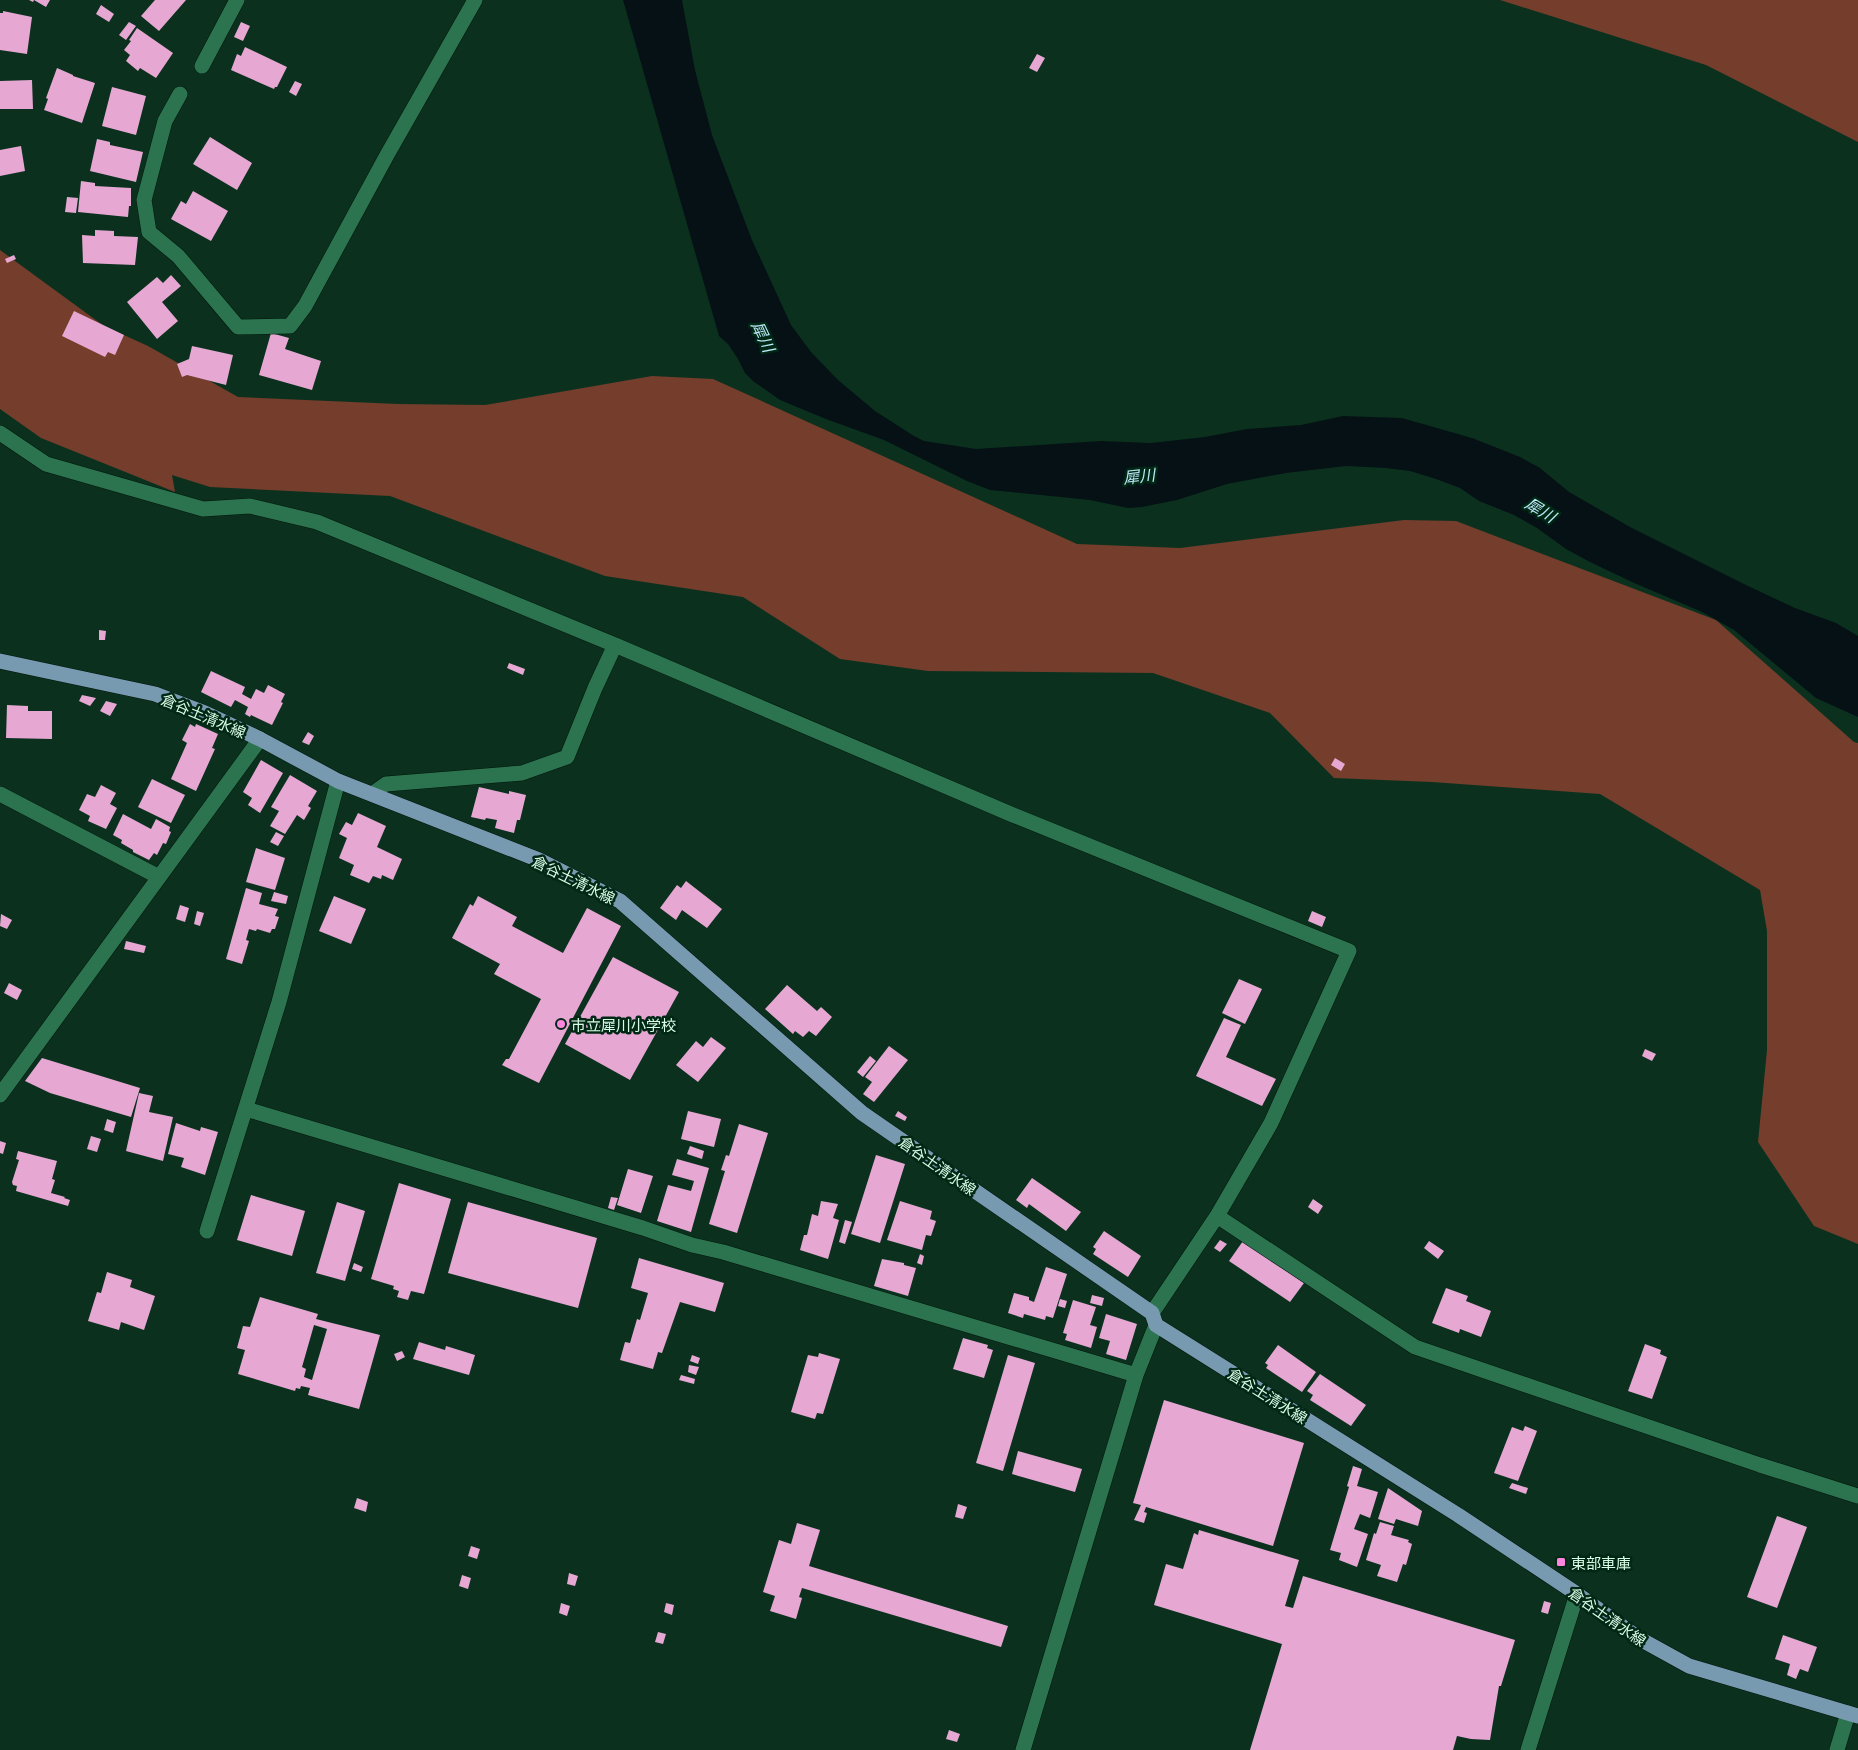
<svg xmlns="http://www.w3.org/2000/svg" width="1858" height="1750" viewBox="0 0 1858 1750" font-family="Literata,'Noto Sans JP',serif">
<rect width="100%" height="100%" fill="#0b311e"/>
<path fill="#743d2c" d="M1500,0H1858V142L1706,65Z
M0,250L104,326L148,346L238,397L398,404L485,405L652,376L713,379L1077,544L1180,548L1404,520L1456,521L1716,620L1854,742L1858,743V1244L1814,1226L1758,1142L1767,1050V931L1760,890L1600,794L1432,782L1334,778L1270,713L1153,673L928,671L840,659L743,597L605,576L390,496L210,487L172,475L175,492L41,438L0,409Z"/>
<path fill="#051115" d="M623,0H682L695,70L712,135L752,240L791,325L811,352L838,380L875,411L914,436L924,441L976,449L1101,441L1151,443L1205,437L1247,429L1301,425L1343,416L1402,418L1472,438L1520,457L1540,468L1569,492L1630,527L1746,585L1795,608L1836,623L1858,636V717L1816,698L1734,630L1702,612L1632,582L1590,562L1566,549L1537,528L1514,515L1479,501L1460,488L1436,479L1410,471L1386,468L1346,466L1286,473L1227,484L1177,500L1142,507L1128,508L1090,500L990,490L967,481L884,440L826,419L780,400L753,381L745,373L738,359L728,344L719,336Z"/>
<path fill="#e6a8d3" fill-rule="evenodd" d="M29,0H50L46,7L34,0L33,2Z
M155,0H186L159,31L141,16Z
M101,5L114,14L109,22L96,14Z
M3,11L32,17L27,54L0,50V13H3Z
M129,22L136,26L126,40L119,35Z
M241,22L250,26L243,41L234,37Z
M137,28L173,53L156,78L140,68L138,71L126,61L130,55L124,50L131,41L129,40Z
M245,47L287,67L277,87H275L274,89L231,70L237,54L241,56Z
M1037,54L1045,58L1037,72L1029,68Z
M57,68L73,75V76L95,83L82,123L44,110L48,99L46,98Z
M32,80L33,109H0V81Z
M295,81L302,84L296,96L289,92Z
M112,87L146,96L136,135L102,126Z
M210,137L252,163L237,190L193,164Z
M97,139L110,142V145L143,152L136,182L90,171Z
M21,146L25,171L0,176V150Z
M81,181L95,183V186L131,188V206H129L128,217L78,212Z
M193,191L228,211L211,241L171,219L181,201L186,204Z
M67,197L78,198L76,213L65,212Z
M95,230L114,231V236L138,237L135,265L83,263L82,235L95,236Z
M14,255L16,259L7,263L5,259Z
M171,275L181,286L162,302L178,321L157,339L127,302L157,277L163,283Z
M74,311L124,335L115,355L108,352L105,357L62,336Z
M271,333L289,338L285,349L321,361L312,390L259,375Z
M192,346L233,355L226,385L187,375L182,377L177,364L189,359Z
M99,630L106,631L105,640H99Z
M509,663L525,669L523,675L507,668Z
M211,671L245,687L242,694L251,699L256,689L264,693L268,685L285,694L281,702L283,703L272,725L251,715L250,717L245,714L248,707L235,700L231,707L201,692Z
M82,695L96,698L90,706L79,701Z
M106,701L117,704L110,716L100,711Z
M7,705L28,706V711H52V739L6,738Z
M190,724L195,727L196,724L218,734L212,748L215,749L196,791L171,779L187,743L182,740Z
M308,732L314,736L309,745L302,742Z
M1335,758L1345,764L1341,771L1331,765Z
M261,760L283,773L260,813L248,805L252,798L243,792Z
M290,775L317,791L308,806L311,808L304,820L297,815L285,834L270,826L279,811L271,807Z
M152,779L185,795L171,823L138,807Z
M101,785L116,793L110,804L117,808L106,829L88,821L90,816L79,810L87,794L95,797Z
M479,787L509,794V791L526,795L520,820H517L514,833L495,828L497,820L486,818L485,820L471,817Z
M358,813L386,826L377,847L402,859L393,880L382,875L381,879L373,876L369,883L350,875L354,865L339,858L347,838L339,834L346,822L352,825Z
M123,814L151,829L156,819L170,827L169,831L171,832L166,844L163,843L157,855L154,853L149,860L133,852V850L121,843L122,840L113,835Z
M276,832L284,836L278,846L270,842Z
M256,848L285,858L275,890L246,882Z
M686,881L722,909L707,928L682,910L676,920L660,908L677,885L681,888Z
M246,888L262,893L259,904L278,909L275,916L279,917L275,929H272L270,933L257,929L256,931L249,929L246,940L249,941L242,964L226,959Z
M274,892L288,896L286,904L271,901Z
M334,896L366,909L351,944L319,931Z
M478,896L517,917L512,926L563,953L587,908L621,926L539,1083L502,1065L506,1059H509L541,999L494,974L500,964L452,938L470,904L473,906Z
M180,905L189,908L185,922L176,919Z
M197,911L204,913L200,926L194,924Z
M1312,911L1326,917L1322,927L1308,921Z
M1,914L12,920L7,929L0,926Z
M126,941L146,946L144,953L124,949Z
M613,957L679,992L630,1080L565,1044Z
M1239,979L1262,989L1245,1024L1222,1013Z
M9,983L22,990L17,1000L4,993Z
M787,985L817,1011L821,1007L832,1017L816,1036L809,1031L803,1037L795,1031L793,1034L765,1009Z
M1224,1018L1241,1025L1226,1057L1276,1079L1262,1106L1196,1076Z
M711,1037L726,1048L698,1082L676,1065L696,1041L703,1047Z
M889,1046L908,1060L874,1102L863,1094L872,1082L865,1077Z
M1645,1049L1656,1054L1652,1061L1642,1056Z
M870,1056L876,1061L863,1077L857,1072Z
M42,1058L140,1088L131,1117L50,1093L25,1081Z
M139,1093L153,1096L149,1112L173,1117L163,1161L126,1151Z
M688,1111L721,1119L714,1147L681,1139Z
M898,1111L907,1117L905,1121L895,1116Z
M107,1119L116,1122L113,1133L104,1130Z
M176,1123L200,1131L201,1127L218,1132L205,1175L181,1167L184,1158L168,1154Z
M739,1124L768,1133L737,1233L709,1224L725,1171L721,1170L726,1155L729,1156Z
M91,1136L101,1139L97,1152L87,1149Z
M0,1141L6,1143L3,1154L0,1153Z
M690,1146L704,1151L702,1159L687,1154Z
M18,1151L57,1161L52,1179L55,1180L51,1193L65,1197L64,1198L70,1200L68,1206L16,1191L17,1186L13,1185L12,1182L19,1160L16,1159Z
M876,1155L905,1164L880,1243L851,1234Z
M677,1159L709,1168L691,1232L657,1221L668,1185L691,1191L694,1181L672,1175Z
M628,1169L653,1176L641,1213L617,1205Z
M1032,1178L1081,1212L1066,1231L1029,1204L1027,1208L1016,1200Z
M399,1183L451,1199L424,1294L411,1291L408,1300L397,1297L399,1291L393,1289L394,1286L371,1279Z
M251,1195L305,1211L292,1256L237,1240Z
M611,1197L618,1198L614,1210L608,1208Z
M1313,1199L1323,1206L1318,1214L1308,1207Z
M821,1201L838,1204L833,1218L839,1220L828,1259L800,1250L804,1235H807L812,1214L818,1216Z
M900,1201L932,1211L930,1219L936,1221L931,1236L926,1235L922,1250L887,1240Z
M337,1202L365,1211L345,1281L316,1273Z
M468,1202L597,1238L578,1308L448,1273Z
M845,1220L852,1222L845,1244L839,1242Z
M1104,1231L1141,1256L1128,1277L1093,1254L1096,1249L1093,1247Z
M1220,1240L1227,1244L1220,1252L1214,1248Z
M1243,1241L1304,1283L1290,1302L1229,1261Z
M1429,1241L1444,1251L1438,1259L1424,1248Z
M920,1254L924,1256L922,1265L917,1263Z
M639,1258L724,1283L715,1312L680,1302L662,1353L658,1352L653,1369L620,1360L625,1342L630,1343L637,1319L640,1320L648,1293L631,1288Z
M882,1259L904,1263V1265L916,1268L908,1296L874,1286Z
M354,1263L363,1267L361,1272L352,1269Z
M1046,1267L1067,1274L1053,1318L1046,1316L1045,1320L1024,1314L1023,1318L1008,1313L1014,1293L1029,1297V1300L1034,1302Z
M107,1272L132,1280L130,1287L155,1296L144,1330L121,1322L119,1330L88,1321L97,1292L101,1293Z
M1446,1288L1468,1296L1466,1301L1491,1311L1481,1337L1460,1329L1459,1333L1432,1323Z
M1092,1295L1104,1298L1102,1306L1090,1303Z
M260,1297L318,1314L316,1319L380,1335L359,1409L308,1395L310,1388L301,1386L300,1389L296,1388L295,1391L238,1374L245,1350L237,1348L243,1326L250,1327ZM314,1325L327,1329L312,1380L304,1377L306,1369L302,1367Z
M1060,1299L1067,1301L1065,1308L1058,1306Z
M1073,1300L1096,1307L1090,1325L1097,1327L1091,1348L1065,1340L1067,1334L1063,1333Z
M1106,1314L1137,1324L1126,1360L1106,1354L1110,1341L1099,1338Z
M963,1338L988,1345L987,1348L993,1350L984,1378L953,1369Z
M419,1342L445,1350L446,1346L475,1355L469,1375L413,1359Z
M1645,1344L1661,1350L1660,1354L1667,1357L1652,1399L1628,1391Z
M1278,1345L1316,1372L1302,1392L1266,1368L1268,1365L1265,1363Z
M402,1351L405,1357L397,1361L394,1354Z
M819,1353L840,1359L823,1414L817,1413L815,1419L791,1412L808,1355L818,1357Z
M692,1355L700,1358L698,1364L690,1361Z
M1008,1355L1035,1363L1003,1471L976,1463Z
M689,1365L699,1367L696,1375L688,1372Z
M1320,1374L1366,1405L1351,1426L1310,1400L1313,1395L1307,1391Z
M681,1375L695,1379L694,1384L679,1380Z
M1164,1400L1304,1443L1273,1546L1146,1507L1144,1512L1147,1513L1144,1523L1134,1520L1141,1505L1133,1503Z
M1525,1426L1537,1431L1518,1481L1494,1473L1512,1427L1523,1431Z
M1018,1451L1082,1469L1075,1492L1012,1474Z
M1353,1466L1362,1469L1357,1486L1378,1492L1370,1518L1360,1514L1354,1529L1368,1534L1357,1567L1339,1560L1341,1553L1330,1550L1349,1487L1347,1486Z
M1512,1483L1528,1488L1526,1494L1509,1488Z
M1388,1488L1422,1511L1418,1526L1396,1519L1394,1524L1378,1519Z
M357,1498L368,1502L366,1512L354,1508Z
M958,1504L967,1507L963,1519L955,1517Z
M1777,1516L1807,1527L1777,1608L1747,1597Z
M1380,1522L1394,1526L1391,1535L1409,1540L1408,1542L1412,1544L1406,1565L1403,1564L1397,1582L1377,1576L1381,1565L1366,1560L1374,1533L1376,1534Z
M797,1523L820,1530L809,1566L1008,1626L1001,1647L802,1588L799,1597L802,1598L796,1619L770,1611L775,1596L763,1592L779,1540L791,1544Z
M1199,1530L1299,1560L1285,1606L1293,1608L1303,1576L1515,1640L1501,1686H1499L1490,1740L1471,1739L1457,1736L1453,1750H1250L1282,1644L1154,1605L1166,1564L1183,1569L1194,1533L1198,1535Z
M471,1546L480,1549L477,1559L468,1556Z
M569,1573L578,1576L575,1586L567,1584Z
M462,1575L471,1578L468,1589L459,1586Z
M1544,1601L1551,1603L1548,1614L1541,1612Z
M561,1603L570,1606L567,1616L559,1613Z
M666,1603L674,1605L672,1615L664,1612Z
M658,1632L666,1634L663,1644L655,1642Z
M1783,1635L1817,1647L1808,1672L1800,1669L1796,1679L1787,1675L1790,1664L1775,1659Z
M949,1730L960,1734L957,1742L946,1739Z"/>
<g fill="none" stroke-linecap="round" stroke-linejoin="round">
<g stroke="#02160b" stroke-width="16">
<path id="minor" d="M202,66L237,0
M180,94L165,121L144,200L149,232L178,256L238,327L290,326L305,306L387,155L475,0
M0,433L46,464L203,509L250,506L317,522L615,645
M0,794L159,877
M372,794L386,784L522,773L567,757L595,688L615,645L1013,815L1349,951L1271,1123L1217,1216L1152,1313
M0,1095L260,739
M246,1109L643,1228L692,1245L723,1252L1136,1375
M1217,1216L1415,1347L1760,1465L1858,1496
M207,1231L279,1002L338,781
M1023,1750L1136,1375L1156,1325
M1528,1750L1577,1594
M1837,1750L1848,1713"/>
</g>
<g stroke="#02160b" stroke-width="16">
<path id="major" d="M0,661L155,694L205,713L260,739L338,781L539,860L620,901L862,1113L1152,1313L1156,1325L1458,1515L1577,1594L1640,1639L1689,1666L1858,1716"/>
</g>
<use href="#minor" stroke="#2c734f" stroke-width="15"/>
<use href="#major" stroke="#789ab1" stroke-width="15"/>
</g>
<g fill="#ff85df" stroke="#012715" stroke-width="2">
<circle cx="561" cy="1024" r="5"/>
<rect x="1556" y="1557" width="10" height="10" rx="2.5"/>
</g>
<g text-anchor="middle" dominant-baseline="central" stroke-width="5" stroke-linejoin="round" paint-order="stroke">
<g font-size="15" fill="#d9fce6" stroke="#012715">
<text transform="translate(204 715) rotate(23)">倉谷土清水線</text>
<text transform="translate(574 879) rotate(26)">倉谷土清水線</text>
<text transform="translate(938 1165) rotate(35)">倉谷土清水線</text>
<text transform="translate(1268 1395) rotate(32)">倉谷土清水線</text>
<text transform="translate(1608 1616) rotate(35)">倉谷土清水線</text>
</g>
<g font-size="15" fill="#d9fce6" stroke="#012715" text-anchor="start">
<text x="571" y="1024">市立犀川小学校</text>
<text x="1571" y="1562">東部車庫</text>
</g>
<g font-size="16" font-style="italic" fill="#bbeaf8" stroke="#012715">
<text transform="translate(764 336) rotate(65)">犀川</text>
<text transform="translate(1139 475) rotate(-6)">犀川</text>
<text transform="translate(1541 509) rotate(31)">犀川</text>
</g>
</g>
</svg>
